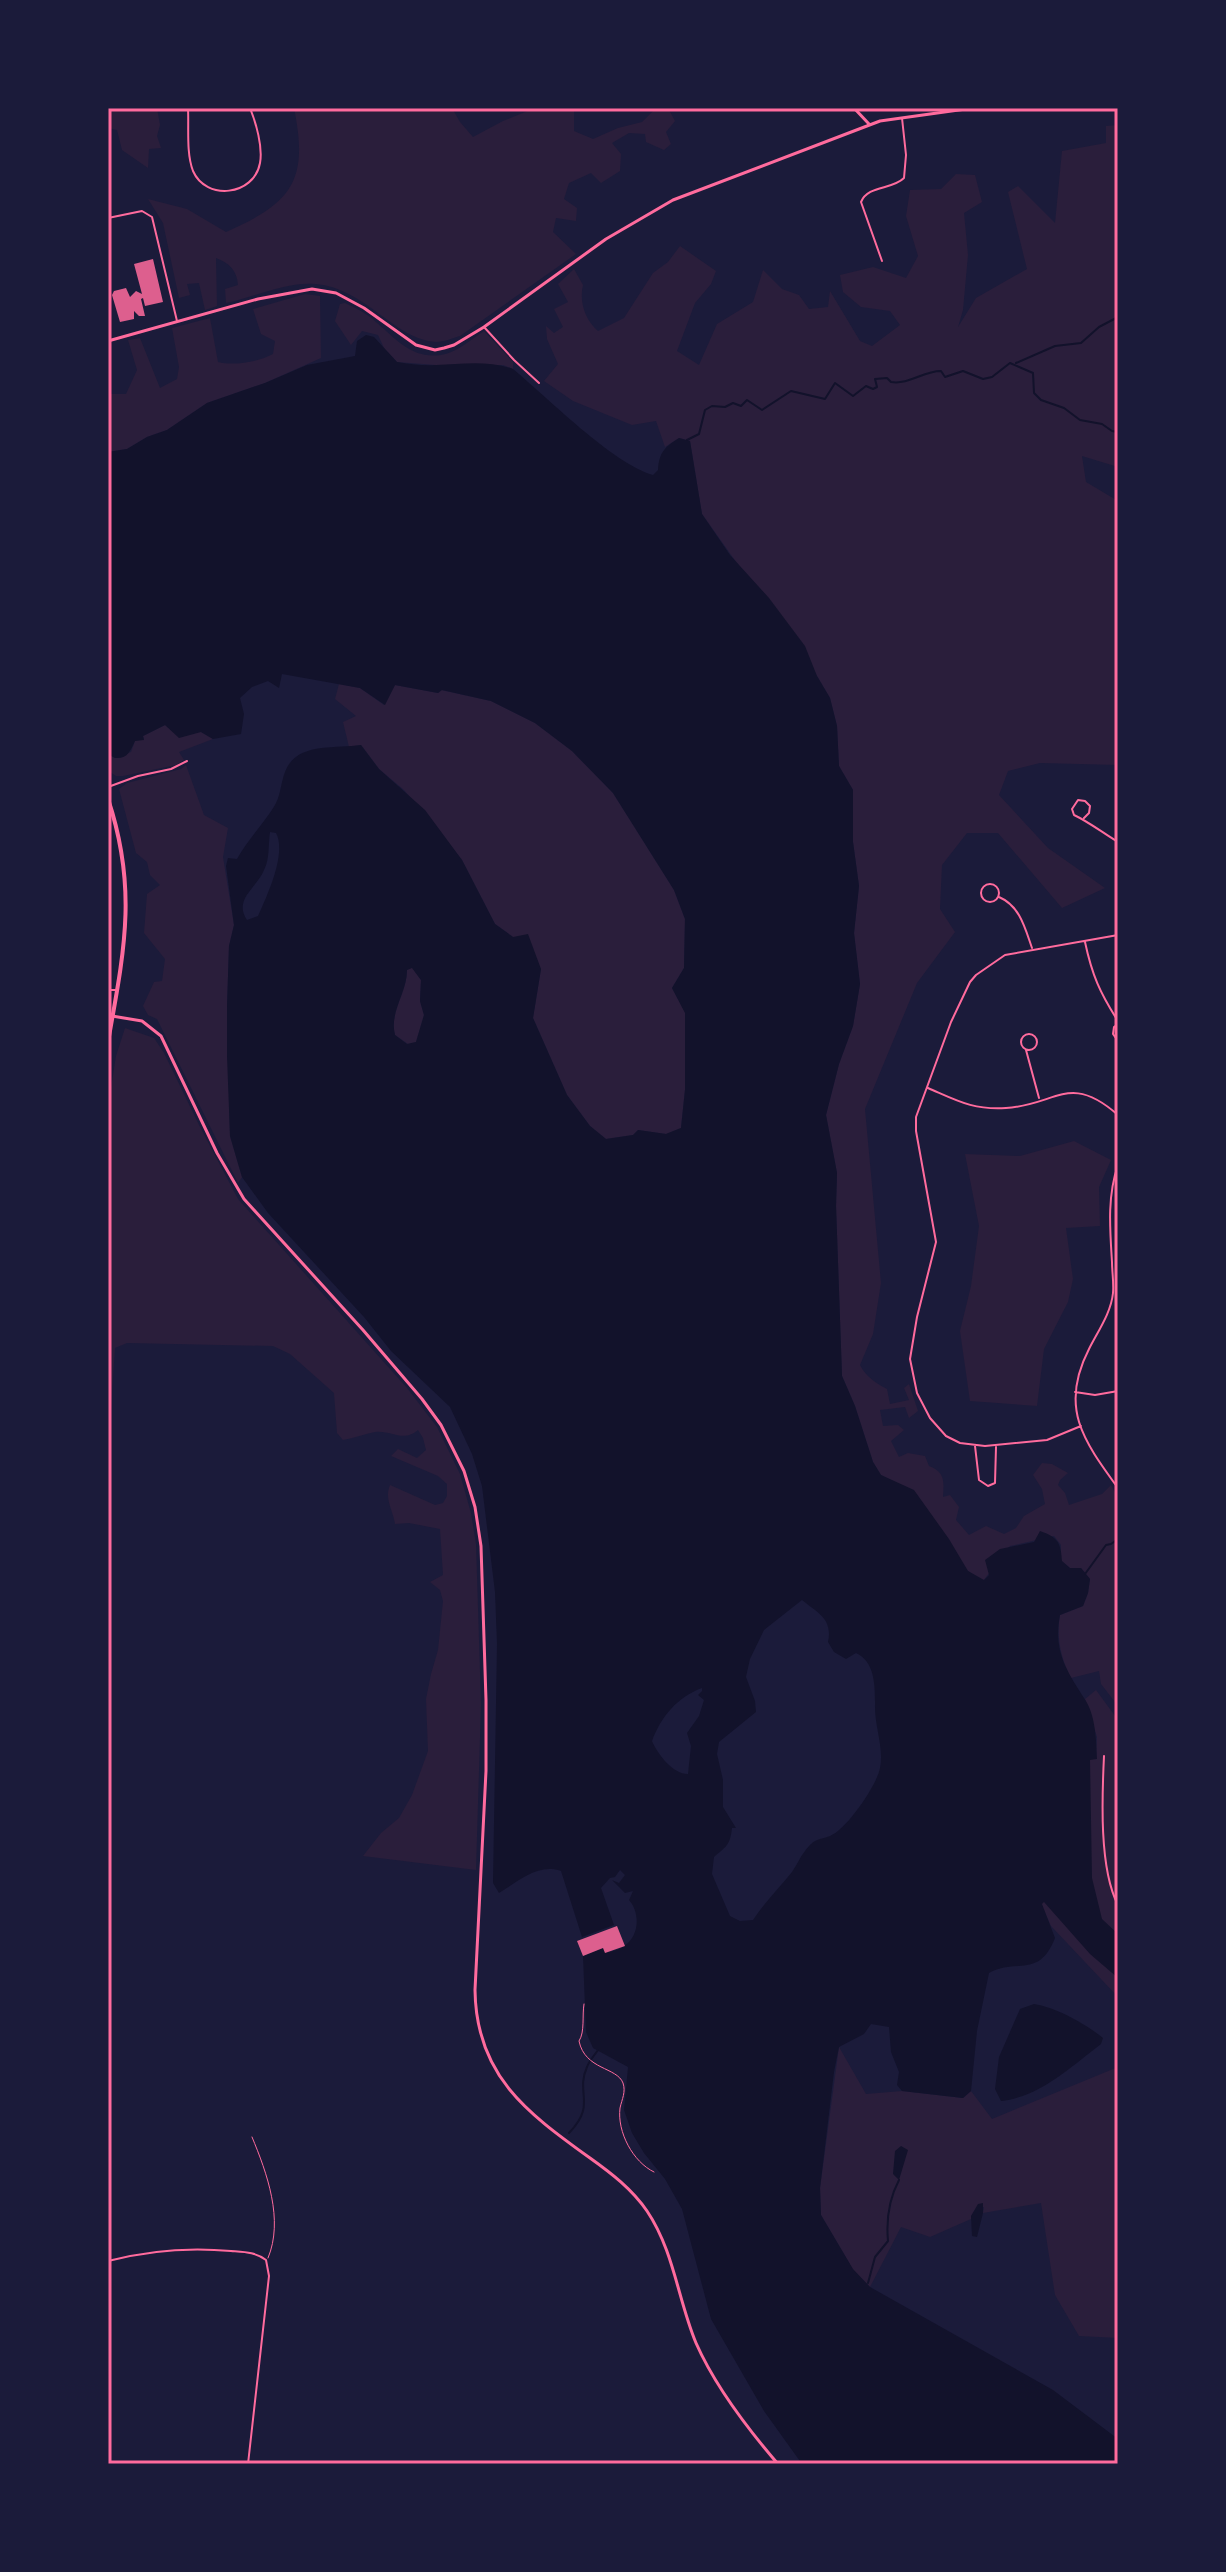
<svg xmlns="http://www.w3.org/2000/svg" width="1226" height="2572" viewBox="0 0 1226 2572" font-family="Karla,sans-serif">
<rect width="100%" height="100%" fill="#1b1b3a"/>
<path fill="#2a1e3b" d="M108,108H157L160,125L157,136L161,148L149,149L148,168L122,150L117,130L108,128Z
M294,108H452L460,122L473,137L503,121L535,108H574V131L593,139L618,128L642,122L656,108H668L675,121L666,132L671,144L664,150L646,142L645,134L629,133L612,143L621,154L620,171L601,183L591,173L569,183L564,199L577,208L576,221L556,218L553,232L576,254L460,336C453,338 444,342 436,342C395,340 365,288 316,284C287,281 255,297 226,303L225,289L238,285C237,270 229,263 216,258L217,306L205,310L199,283L187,284L190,295L179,298L163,223L148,199L187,209L226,232C292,203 309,181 294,108Z
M1118,125V467L1082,456L1086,482L1118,501V765L1040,763L1008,771L999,795L1048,848L1105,888L1062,908L998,833H967L942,865L940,909L955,932L917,983L865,1109L881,1283L873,1334L860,1365C866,1377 876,1383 887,1389L890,1404L909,1400L904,1388L909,1384L918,1411L909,1418L905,1407L880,1410L883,1426L898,1425L904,1430L891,1441L899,1457L908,1453L925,1456L929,1466C945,1472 944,1481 943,1497L950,1495L959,1507L956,1520L969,1535L986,1526L1004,1534L1016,1528L1024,1516L1045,1504L1042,1489L1033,1475L1042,1463L1052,1464L1068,1473L1060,1480L1058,1485L1065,1493L1069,1505L1102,1494L1111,1485L1118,1498V1706L1101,1684L1099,1671L1071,1678C1061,1659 1056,1637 1060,1615L1083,1606L1088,1593L1090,1579L1081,1568H1070L1061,1561V1545L1054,1536L1010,1546L983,1581L968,1571L896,1483L881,1475L873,1462L855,1406L842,1376L836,1206L837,1173L826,1115L839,1064L853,1026L860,984L854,933L859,886L853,842V790L839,766L837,726L830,698L817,676L702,514L690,441L679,438L665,447L656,421L632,425L573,401L544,381L558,364L547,339L546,326L554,333L563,327L554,309L568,302L558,284L574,269L583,285C579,302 585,320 598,331L624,318L653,273L668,262L680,246L716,271L711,284L695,303L677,351L699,365L717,324L753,302L763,270L782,289L799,295L809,309L828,307L830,291L860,341L872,346L900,325L890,311L861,307L843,292L840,275L873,267L906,278L918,256L906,216L910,190L941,189L956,174L975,175L982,202L964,213L968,255L963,310L958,327L976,298L1027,269L1008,192L1018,186L1055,223L1062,151L1106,143V126Z
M305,294L320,296L321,358L265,383L207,403L167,430L147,437L127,449L108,452V394H126L137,370L128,340L140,338L160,388L177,379L179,367L172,328L210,318L218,362C234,366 258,362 273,354L275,341L261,334L253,309Z
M345,303C356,308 368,314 377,323C397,340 412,359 441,355C456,353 472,339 484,331L513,362V369L503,365H436L397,362L384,348L378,335L362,331L351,345L335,321L340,304Z
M339,684L360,688L384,705L395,685L438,693L441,690L491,701L535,723L572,751L613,793L674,890L685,919L684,968L672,988L685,1012V1090L681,1128L666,1134L638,1130L633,1135L606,1139L590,1126L567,1095L533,1018L541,969L513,937L495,924L462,860L404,790L379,769L361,745L349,747L343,722L356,716L335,699Z
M165,725L173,731L201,732L213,739L179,752L184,760L176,765L123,776H116L110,772L108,754L115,758L131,752L135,741L144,739L143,736Z
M186,765L204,815L228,828L223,857L234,925L229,946L227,1007L230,1136L242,1177L238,1183L157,1019L148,1015L143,1006L154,982L162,981L165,959L144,933L147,894L160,885L150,875L147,862L136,853L119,789L127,783L181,769Z
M412,967L421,980L420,1001L424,1015L416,1042L408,1044L395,1035C389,1012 407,993 407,970Z
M125,1028L154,1038L164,1053L199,1125L238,1199L407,1388L437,1427L460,1474L471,1513L476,1544L481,1704L476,1870L363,1856L381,1833L399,1818L412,1795L428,1751L426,1699L431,1674L438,1650L443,1601L440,1590L430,1582L443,1575L440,1529L409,1523L395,1524C393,1510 384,1499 390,1485L435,1505L443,1503L447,1496V1484L438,1476L391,1456L398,1449L417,1458L426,1450L423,1438L418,1430C403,1443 392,1430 375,1432C365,1434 354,1438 343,1440L337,1433L334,1393L290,1354L273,1346L127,1343L115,1348L108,1454V1106L116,1056Z
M1074,1141L1111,1160L1099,1187L1100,1226L1066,1228L1073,1279L1068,1302L1044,1349L1037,1406L970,1401L960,1331L971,1286L979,1226L965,1154L1020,1156Z
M1096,1690L1118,1720V1997L1051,1926L1041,1904L1090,1759H1096L1097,1737L1085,1699Z
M839,2047L866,2094L902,2091L963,2098L971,2091L992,2119L1118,2067V2211L1116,2213L1118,2218V2338L1079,2336L1055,2295L1041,2203L983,2213L984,2207L971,2216V2219L930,2237L901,2227L870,2287L853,2270L821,2215L820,2188Z"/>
<path fill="#12122b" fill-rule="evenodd" d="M366,335L374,337L397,362C410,364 423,366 436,365C461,364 489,360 513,369C548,398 612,463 653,475L658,470C659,452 665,447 679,438L690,441L702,514L730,555L769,598L805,646L817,676L830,698L837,726L839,766L853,790V842L859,886L854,933L860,984L853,1026L839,1064L826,1115L837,1173L836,1206L842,1376L855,1406L873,1462L881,1475L914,1490L949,1539L968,1571L984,1580L989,1575L985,1560L1000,1549L1034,1542L1040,1531C1058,1537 1061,1543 1062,1561L1070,1568H1081L1090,1579L1088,1593L1083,1606L1060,1615C1053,1650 1066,1670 1084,1698C1096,1715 1096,1740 1097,1759L1090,1760L1092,1878L1102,1919L1118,1934V1978L1090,1954L1044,1902L1042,1904L1055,1938C1039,1979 1016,1958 989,1973L977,2031L971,2091L963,2098L902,2091L897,2085L899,2072L891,2052L889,2027L871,2024L864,2034L839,2047L834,2072L820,2188L821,2215L853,2269L870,2287L1053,2390L1118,2439V2464H802L764,2411L711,2319L682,2209L665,2179L644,2153L632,2133L624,2110L628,2067L593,2048L586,2032L583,1956L603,1948L606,1953C611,1951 620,1950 624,1946C640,1936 640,1912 629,1900L633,1891L625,1893L612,1880L619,1883L625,1875L620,1870L615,1877L610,1878L601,1888L614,1925L582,1937L561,1871C537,1863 518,1882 499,1893L493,1883L497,1644L495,1592L482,1486L472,1454L450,1407L391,1351L364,1317L268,1213L242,1177L230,1136L227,1056V1007L229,946L234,925L226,866L228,858L237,859C248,839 267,820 276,803C281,793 281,782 285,772C296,742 334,749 361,745L379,769L425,810L462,860L495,924L513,937L528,934L541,969L533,1018L567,1095L590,1126L606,1139L633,1135L638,1130L666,1134L681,1128L685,1090V1013L672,988L684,968L685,919L674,890L613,793L572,751L535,723L491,701L442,690L438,693L395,685L385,705L360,688L282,674L279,688L268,681L252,687L240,698L244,714L241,734L213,739L201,732L179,738L165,725L143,736L144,740L135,741C130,751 128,759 115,758L108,754V452L127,449L147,437L167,430L207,403L265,383L307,365L355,356L357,341ZM270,832L276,833C287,853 267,896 258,916L247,920C233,899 257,888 264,870C270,859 268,845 270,832ZM412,968L421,980L420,1001L424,1015L416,1042L407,1044L395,1035C389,1012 407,993 407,970ZM802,1600C818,1613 833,1619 828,1642L834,1652L846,1659L856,1653C876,1662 875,1688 875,1707C875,1728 884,1748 880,1768C877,1785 847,1829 830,1836C817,1841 816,1837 805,1851C800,1857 797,1865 792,1872C779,1888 765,1902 753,1920L740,1921L730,1916L712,1874L714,1857C727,1846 730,1845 732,1828H736L723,1807V1780L717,1754L719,1742L756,1712L755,1701L746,1677L750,1659L764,1630ZM702,1688V1691L698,1695L704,1700L699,1716L687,1733L691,1746L688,1774C673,1774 658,1755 652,1741C661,1717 677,1697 702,1688Z
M1034,2004C1055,2007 1086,2024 1103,2038L1101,2044C1072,2066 1040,2097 1001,2101L995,2089L999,2057L1020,2009Z
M901,2146L908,2150L899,2180L893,2174L895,2151Z
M983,2203V2213L977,2237L972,2236L971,2216L978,2204Z"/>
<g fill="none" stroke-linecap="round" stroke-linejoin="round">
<path stroke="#12122b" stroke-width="2" d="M1016,363L1055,346L1081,343L1099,327L1118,317
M687,440L699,434L705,410L712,406L725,407L733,403L741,406L747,400L762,410L791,391L825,399L835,383L853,396L866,386L873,389L877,387L875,379L887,378L891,382C909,385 923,371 941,371L945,377L963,371L983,379L992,377L1010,363L1033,373L1034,393L1041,400L1064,408L1080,420L1102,424L1112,431L1118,432
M1085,1574L1106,1545L1111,1544L1118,1539
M569,2133C597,2104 575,2094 587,2067C589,2061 594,2056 598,2050
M868,2283L875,2257L888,2241C886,2219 889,2199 899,2180"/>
</g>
<path fill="#dd5f8e" d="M153,259L163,302L145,306L143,298L141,299L145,316H139L134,311V319L120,322L112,295L114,291L126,288L130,297L136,291L142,294L134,264Z
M617,1926L625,1946L605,1953L603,1948L583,1956L577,1941Z"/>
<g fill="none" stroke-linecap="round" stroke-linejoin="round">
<path stroke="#ff6b9d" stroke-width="1" d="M584,2004C582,2015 585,2032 579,2041C585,2070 617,2067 623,2083C626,2092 622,2099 620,2108C617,2132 633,2162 654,2172"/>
<path stroke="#ff6b9d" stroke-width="1" d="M252,2137C267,2173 284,2220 268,2258"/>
<path stroke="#ff6b9d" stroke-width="2" d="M188,108C189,127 186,153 193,171C206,201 254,196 260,163C263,147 256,123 250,108
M108,218L142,211L152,217L177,321
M882,261L861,202C868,185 892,190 904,178L906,155L902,118
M484,327L514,360L539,383
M108,787L138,776L171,769L187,761
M1084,818L1089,813L1090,806L1085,801L1078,800L1072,809L1074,815C1089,822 1103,833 1118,842
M981 893a9 9 0 1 1 18 0a9 9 0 1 1-18 0Z
M999,897C1020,906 1025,928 1032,948
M1085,942C1092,975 1100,993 1118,1021
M108,990H116
M1118,1024L1114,1027L1113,1034L1118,1041
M1021 1042a8 8 0 1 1 16 0a8 8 0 1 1-16 0Z
M1026,1050L1039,1098
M928,1088C958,1101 973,1110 1006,1108C1057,1105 1069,1072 1118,1115
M1118,1165C1107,1196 1110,1230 1112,1262C1112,1272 1114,1283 1113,1293C1111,1313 1098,1331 1089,1349C1059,1407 1083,1440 1118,1488
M1075,1392L1095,1395L1118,1391
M1081,1426L1047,1440L985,1446L960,1443L946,1436L930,1418L917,1393L910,1359L917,1317L936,1242L916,1131V1117L951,1022L970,982L976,975L1005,955L1118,935
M975,1446L979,1480L988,1486L995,1483L996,1447
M1104,1756C1102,1797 1099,1869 1118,1905
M108,2261C150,2250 188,2247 231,2251C244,2252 256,2252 266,2260L269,2276L248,2464"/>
<path stroke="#ff6b9d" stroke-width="3" d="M854,108L869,124
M108,341L258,299L312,289L336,293L364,308L416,345L435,350L444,348L454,345L484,327L606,239L673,200L880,121L973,108
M112,1016L142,1021L161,1036L217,1153L244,1199L363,1330L422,1399L441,1425L464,1471L475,1507L481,1546L486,1700V1771L475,1990C476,2075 526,2112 590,2158C611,2173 632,2189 647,2211C674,2251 678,2300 696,2343C715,2386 747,2428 778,2464"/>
<path stroke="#ff6b9d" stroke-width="4" d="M108,799C138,889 124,952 108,1042"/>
</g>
<rect width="1226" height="2572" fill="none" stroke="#1b1b3a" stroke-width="220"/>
<rect x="110" y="110" width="1006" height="2352" fill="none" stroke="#ff6b9d" stroke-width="3"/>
</svg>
